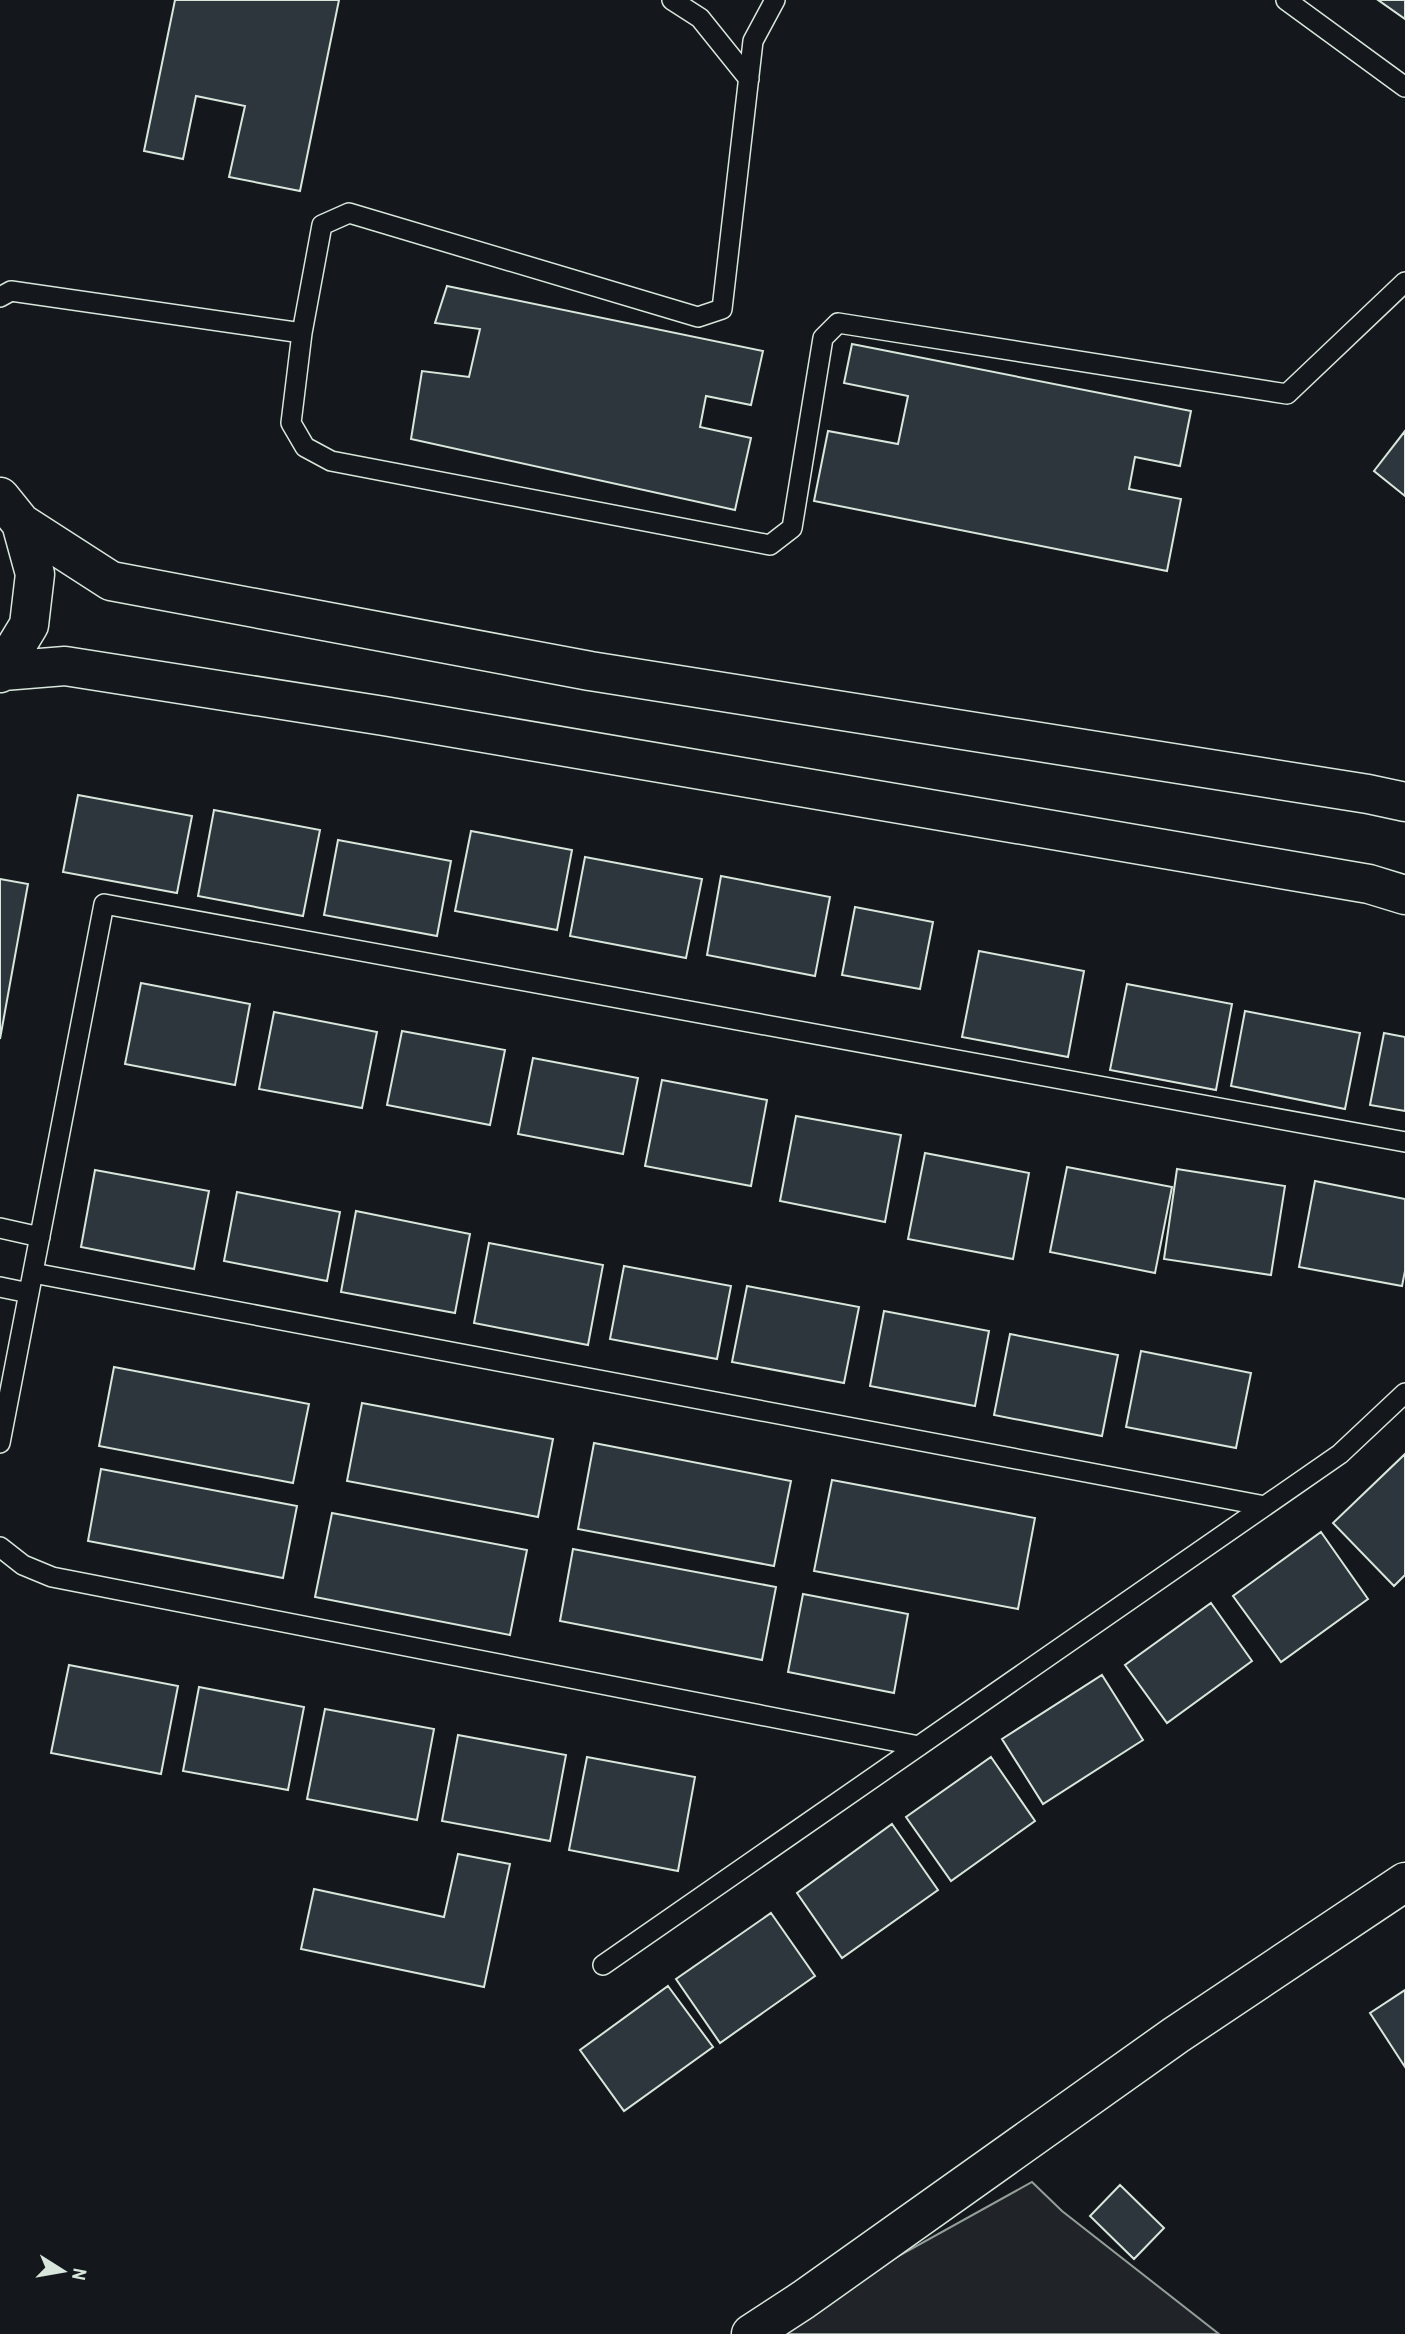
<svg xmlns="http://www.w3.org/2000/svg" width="1405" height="2334" viewBox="0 0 1405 2334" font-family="'Archivo Narrow',sans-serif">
<rect width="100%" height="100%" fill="#14181c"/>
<path fill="#202428" stroke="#939e99" stroke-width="2" d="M1032,2182L1062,2211L1219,2334H758Z"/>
<path fill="#2c363c" stroke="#d8e6dc" stroke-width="2" d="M175,0H339L300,191L229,177L245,106L196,96L183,159L144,151Z
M1378,0H1405V19Z
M447,286L763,351L751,405L706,396L700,427L751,438L735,510L411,439L422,371L469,377L480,329L435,323Z
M852,344L1191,411L1180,466L1135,457L1129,489L1181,499L1167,571L814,501L828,431L898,444L908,396L844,383Z
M1405,431V496L1374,471Z
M78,795L192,816L177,893L63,872Z
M214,810L320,830L303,916L198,896Z
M471,831L572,850L557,930L455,911Z
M338,840L451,861L437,936L324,915Z
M585,857L702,879L686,958L570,936Z
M721,876L830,897L815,976L707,955Z
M0,879L28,884L0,1039Z
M855,907L933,922L920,989L842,975Z
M979,951L1084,971L1068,1057L962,1037Z
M141,983L250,1004L235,1085L125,1064Z
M1127,984L1232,1004L1216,1090L1110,1070Z
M1245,1011L1360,1033L1345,1109L1231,1086Z
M274,1012L377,1032L362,1108L259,1089Z
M402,1031L505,1050L490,1125L387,1105Z
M1384,1033L1405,1037V1111L1370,1105Z
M533,1058L638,1078L623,1154L518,1134Z
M662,1080L767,1100L751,1186L645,1166Z
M796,1116L901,1135L885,1222L780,1201Z
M925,1153L1029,1173L1013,1259L908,1239Z
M1067,1167L1172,1187L1155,1273L1050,1252Z
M1177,1169L1285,1186L1271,1275L1164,1259Z
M95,1170L209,1191L194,1269L81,1247Z
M1315,1181L1405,1199V1271L1402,1286L1299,1267Z
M237,1192L340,1212L327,1281L224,1261Z
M356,1211L470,1234L455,1313L341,1292Z
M489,1243L603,1265L588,1345L474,1323Z
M624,1266L731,1286L717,1359L610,1339Z
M747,1286L859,1307L844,1383L732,1362Z
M884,1311L989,1331L975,1406L870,1386Z
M1010,1334L1118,1355L1102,1436L994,1415Z
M1141,1351L1251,1373L1236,1448L1126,1427Z
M114,1367L309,1404L293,1483L99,1446Z
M362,1403L553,1439L538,1517L347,1481Z
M594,1443L791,1481L774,1566L578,1529Z
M1405,1454V1575L1394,1586L1333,1523Z
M101,1469L297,1506L283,1578L88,1541Z
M832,1480L1035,1518L1018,1609L814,1571Z
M332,1513L527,1550L510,1635L315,1597Z
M1321,1532L1368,1599L1281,1662L1233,1596Z
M573,1549L776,1587L762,1660L560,1621Z
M803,1594L908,1614L894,1693L788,1672Z
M1211,1603L1252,1661L1167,1723L1125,1665Z
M69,1665L178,1686L161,1774L51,1753Z
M1102,1675L1143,1740L1043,1804L1002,1739Z
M199,1687L304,1707L288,1790L183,1771Z
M325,1709L434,1729L417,1820L307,1799Z
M458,1735L566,1755L550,1841L442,1821Z
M587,1757L695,1777L678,1871L569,1850Z
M991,1757L1035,1821L951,1881L906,1817Z
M892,1824L938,1890L842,1958L797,1893Z
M458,1854L510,1864L484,1987L301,1949L314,1889L444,1917Z
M771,1913L815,1976L720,2043L676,1979Z
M668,1986L713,2047L624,2111L580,2050Z
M1405,1990V2067L1370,2013Z
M1120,2185L1164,2228L1134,2259L1090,2216Z"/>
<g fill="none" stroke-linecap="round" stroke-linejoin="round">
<g stroke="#d8e6dc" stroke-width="22">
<path id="lane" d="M672,0L700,18L749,79
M1286,0L1405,87
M0,297L11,291L302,333L322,225L349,213L698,317L722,309L753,41L775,0
M302,333L291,423L305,447L331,461L770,545L792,528L823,338L838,323L1287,394L1405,282
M0,1228L40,1237
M33,1273L1265,1506
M0,1287L29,1293
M0,1443L104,904L1405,1142
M0,1547L23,1565L52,1577L919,1746
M603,1965L1340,1454L1405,1393"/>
</g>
<g stroke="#d8e6dc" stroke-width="41">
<path id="street" d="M751,2334L803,2300L1176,2035L1405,1882"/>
</g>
<g stroke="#d8e6dc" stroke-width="41">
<path id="secondary" d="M0,497L21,523L35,574L29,625L0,673
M21,523L111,581L590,671L1368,794L1405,802
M3,671L65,666L384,716L1369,884L1405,895"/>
</g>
<use href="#lane" stroke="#14181c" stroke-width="19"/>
<use href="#street" stroke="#14181c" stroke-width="38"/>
<use href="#secondary" stroke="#14181c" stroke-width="38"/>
</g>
<g transform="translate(63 2271) rotate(101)" stroke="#14181c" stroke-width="5" paint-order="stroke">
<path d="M0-5L12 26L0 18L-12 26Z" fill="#d8e6dc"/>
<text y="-10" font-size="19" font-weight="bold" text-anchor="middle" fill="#d8e6dc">N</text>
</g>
</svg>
